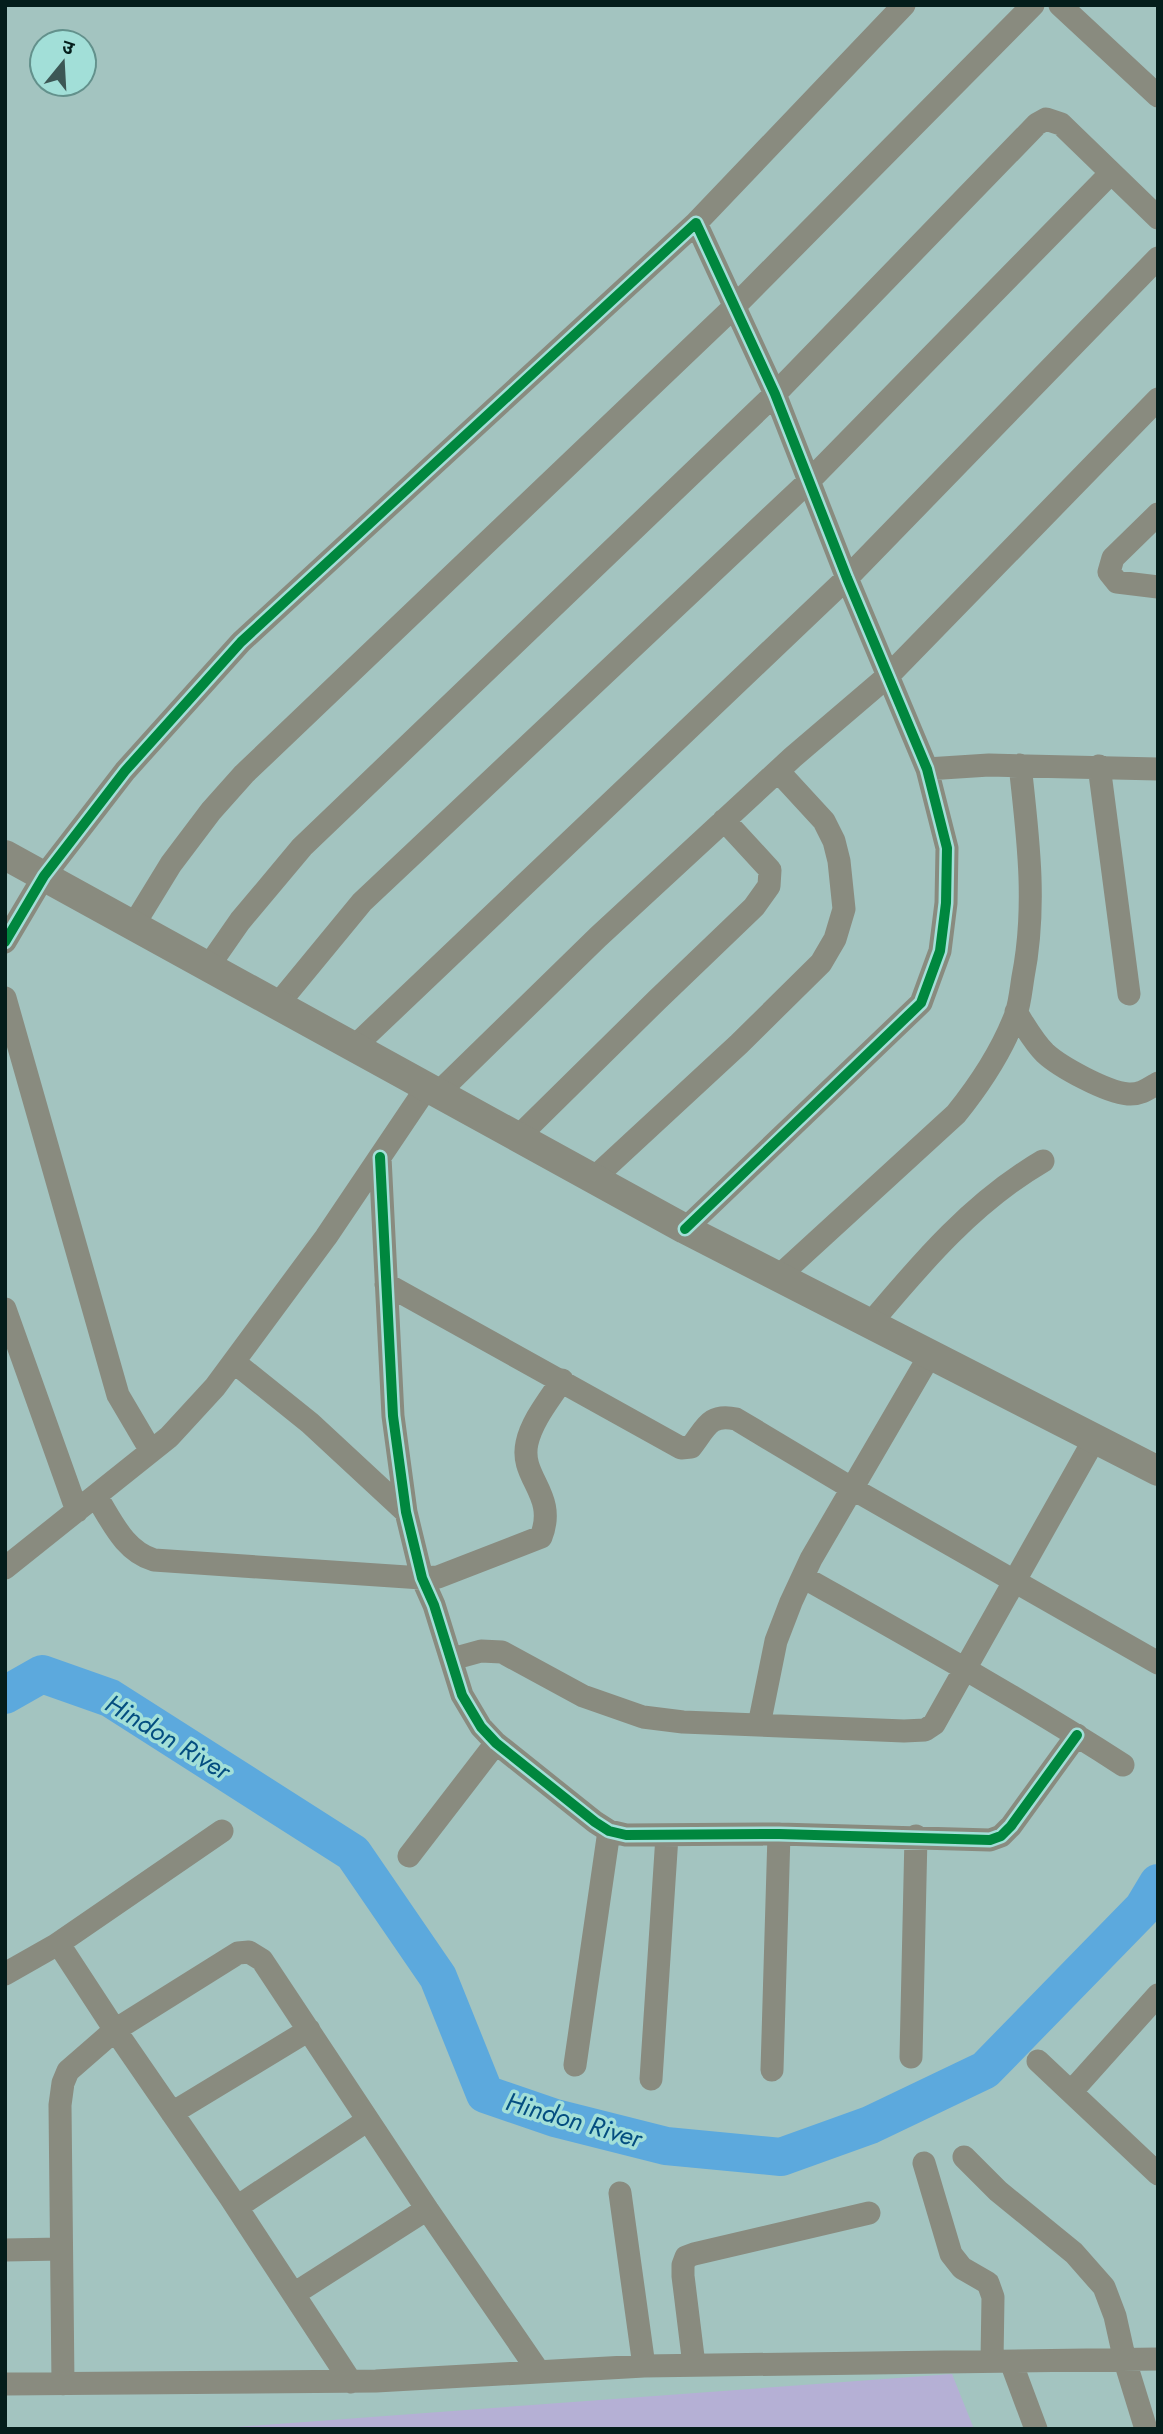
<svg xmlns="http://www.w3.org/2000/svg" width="1163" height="2434" viewBox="0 0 1163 2434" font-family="Jost,'Noto Sans Devanagari',sans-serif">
<rect width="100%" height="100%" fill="#a3c4c0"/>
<path fill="#b5b0d5" d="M952,2374L974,2429H209Z"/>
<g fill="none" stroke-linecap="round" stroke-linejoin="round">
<path stroke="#5ca9dd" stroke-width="38" d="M5,1695L42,1674L110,1698L353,1853L438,1977L485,2094L555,2118L666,2146L781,2157L870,2125L985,2070L1143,1908L1158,1883"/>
<path stroke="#898b7f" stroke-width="23" d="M1060,5L1158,96
M696,223L904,5
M1158,514L1113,558L1109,572L1117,582L1158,587
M1099,766L1129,994
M927,769L989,765L1158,769
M133,926L171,864L211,811L244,774L736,305L1033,5
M5,942L44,876L125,771L241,642L696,223L775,394L847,578L927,769L947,848L946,903L940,951L921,1003L685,1229
M208,967L240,921L302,847L775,394L1037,124L1046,119L1061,124L1158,218
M5,998L118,1395L151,1451
M278,1004L362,902L809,481L1111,173
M1016,1012C1025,1026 1033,1041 1045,1053C1060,1067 1106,1092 1128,1094C1140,1095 1148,1089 1158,1083
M354,1047L847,578L1158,258
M438,1093L598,937L793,757L889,675L1158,399
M518,1137L657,1000L754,907L769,886L770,870L724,820
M380,1157L393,1416L406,1512L422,1578L434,1605L462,1695L481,1727L496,1743L595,1822L609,1831L626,1835L779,1834L990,1840L1001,1836L1011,1826L1077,1735
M593,1179L739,1044L821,963L835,939L844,909L839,861L834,841L824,821L778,771
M778,1277L956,1114C981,1083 1002,1051 1016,1014C1020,1002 1021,989 1023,977C1037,906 1028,837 1020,765
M386,1284L681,1448L691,1447C706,1428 709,1413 736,1419L853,1489L1158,1663
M5,1309L77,1511
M870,1324C922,1262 973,1202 1043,1161
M234,1362L310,1423L406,1512
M96,1496C112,1521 124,1551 154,1560L422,1578L438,1577L541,1537C558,1494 519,1478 527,1443C532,1420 550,1399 562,1380
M5,1568L169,1437L215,1387L326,1237L427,1087
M803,1577C911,1638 1019,1698 1123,1765
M452,1659L481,1651L502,1652L583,1696L643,1717L683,1722L904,1731L925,1730L934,1724L1094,1440
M759,1725L776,1641L791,1602L811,1559L930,1355
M409,1856L496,1743
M56,1945L222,1831
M5,1974L56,1945L62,1949L115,2030L230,2197L351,2382
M911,2057L916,1836
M1038,2061L1158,2174
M575,2065L609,1831
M772,2070L779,1834
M651,2079L667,1836
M1071,2092L1158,1995
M172,2113L309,2030
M964,2157L998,2191L1074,2253L1104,2287L1115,2316L1125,2361L1146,2429
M924,2163L951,2254L962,2268L988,2283L993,2297L992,2361
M620,2193L644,2366
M237,2207L368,2120
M5,2250L61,2249
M294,2294L427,2209
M1011,2362L1036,2429
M694,2365L683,2276V2265L686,2257L694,2254L869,2213
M5,2384L376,2381L644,2366L1158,2359
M63,2384L60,2105L63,2083L68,2071L115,2030L238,1953L249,1952L262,1960L427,2209L539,2372"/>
<path stroke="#898b7f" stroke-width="30" d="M5,855L685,1229L1158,1471"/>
<g stroke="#a2dfd8" stroke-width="15">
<path id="cycleway" d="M5,942L44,876L125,771L241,642L696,223L775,394L847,578L927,769L947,848L946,903L940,951L921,1003L685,1229
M380,1157L393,1416L406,1512L422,1578L434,1605L462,1695L481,1727L496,1743L595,1822L609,1831L626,1835L779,1834L990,1840L1001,1836L1011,1826L1077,1735"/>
</g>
<use href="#cycleway" stroke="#00873e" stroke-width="10"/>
</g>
<g text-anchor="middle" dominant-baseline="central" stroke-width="7" stroke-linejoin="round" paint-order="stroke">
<g font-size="26" font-style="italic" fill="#044e80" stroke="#a2dfd8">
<text transform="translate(168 1737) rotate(31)">Hindon River</text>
<text transform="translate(574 2120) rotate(16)">Hindon River</text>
</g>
</g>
<rect width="1163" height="2434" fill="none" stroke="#041d1b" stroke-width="14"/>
<g transform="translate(63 63) rotate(18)"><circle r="33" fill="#a2dfd8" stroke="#63918c" stroke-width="2"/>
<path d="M0-5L12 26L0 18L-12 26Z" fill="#3c5755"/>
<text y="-10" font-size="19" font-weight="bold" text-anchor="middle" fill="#041d1b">उ</text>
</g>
</svg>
